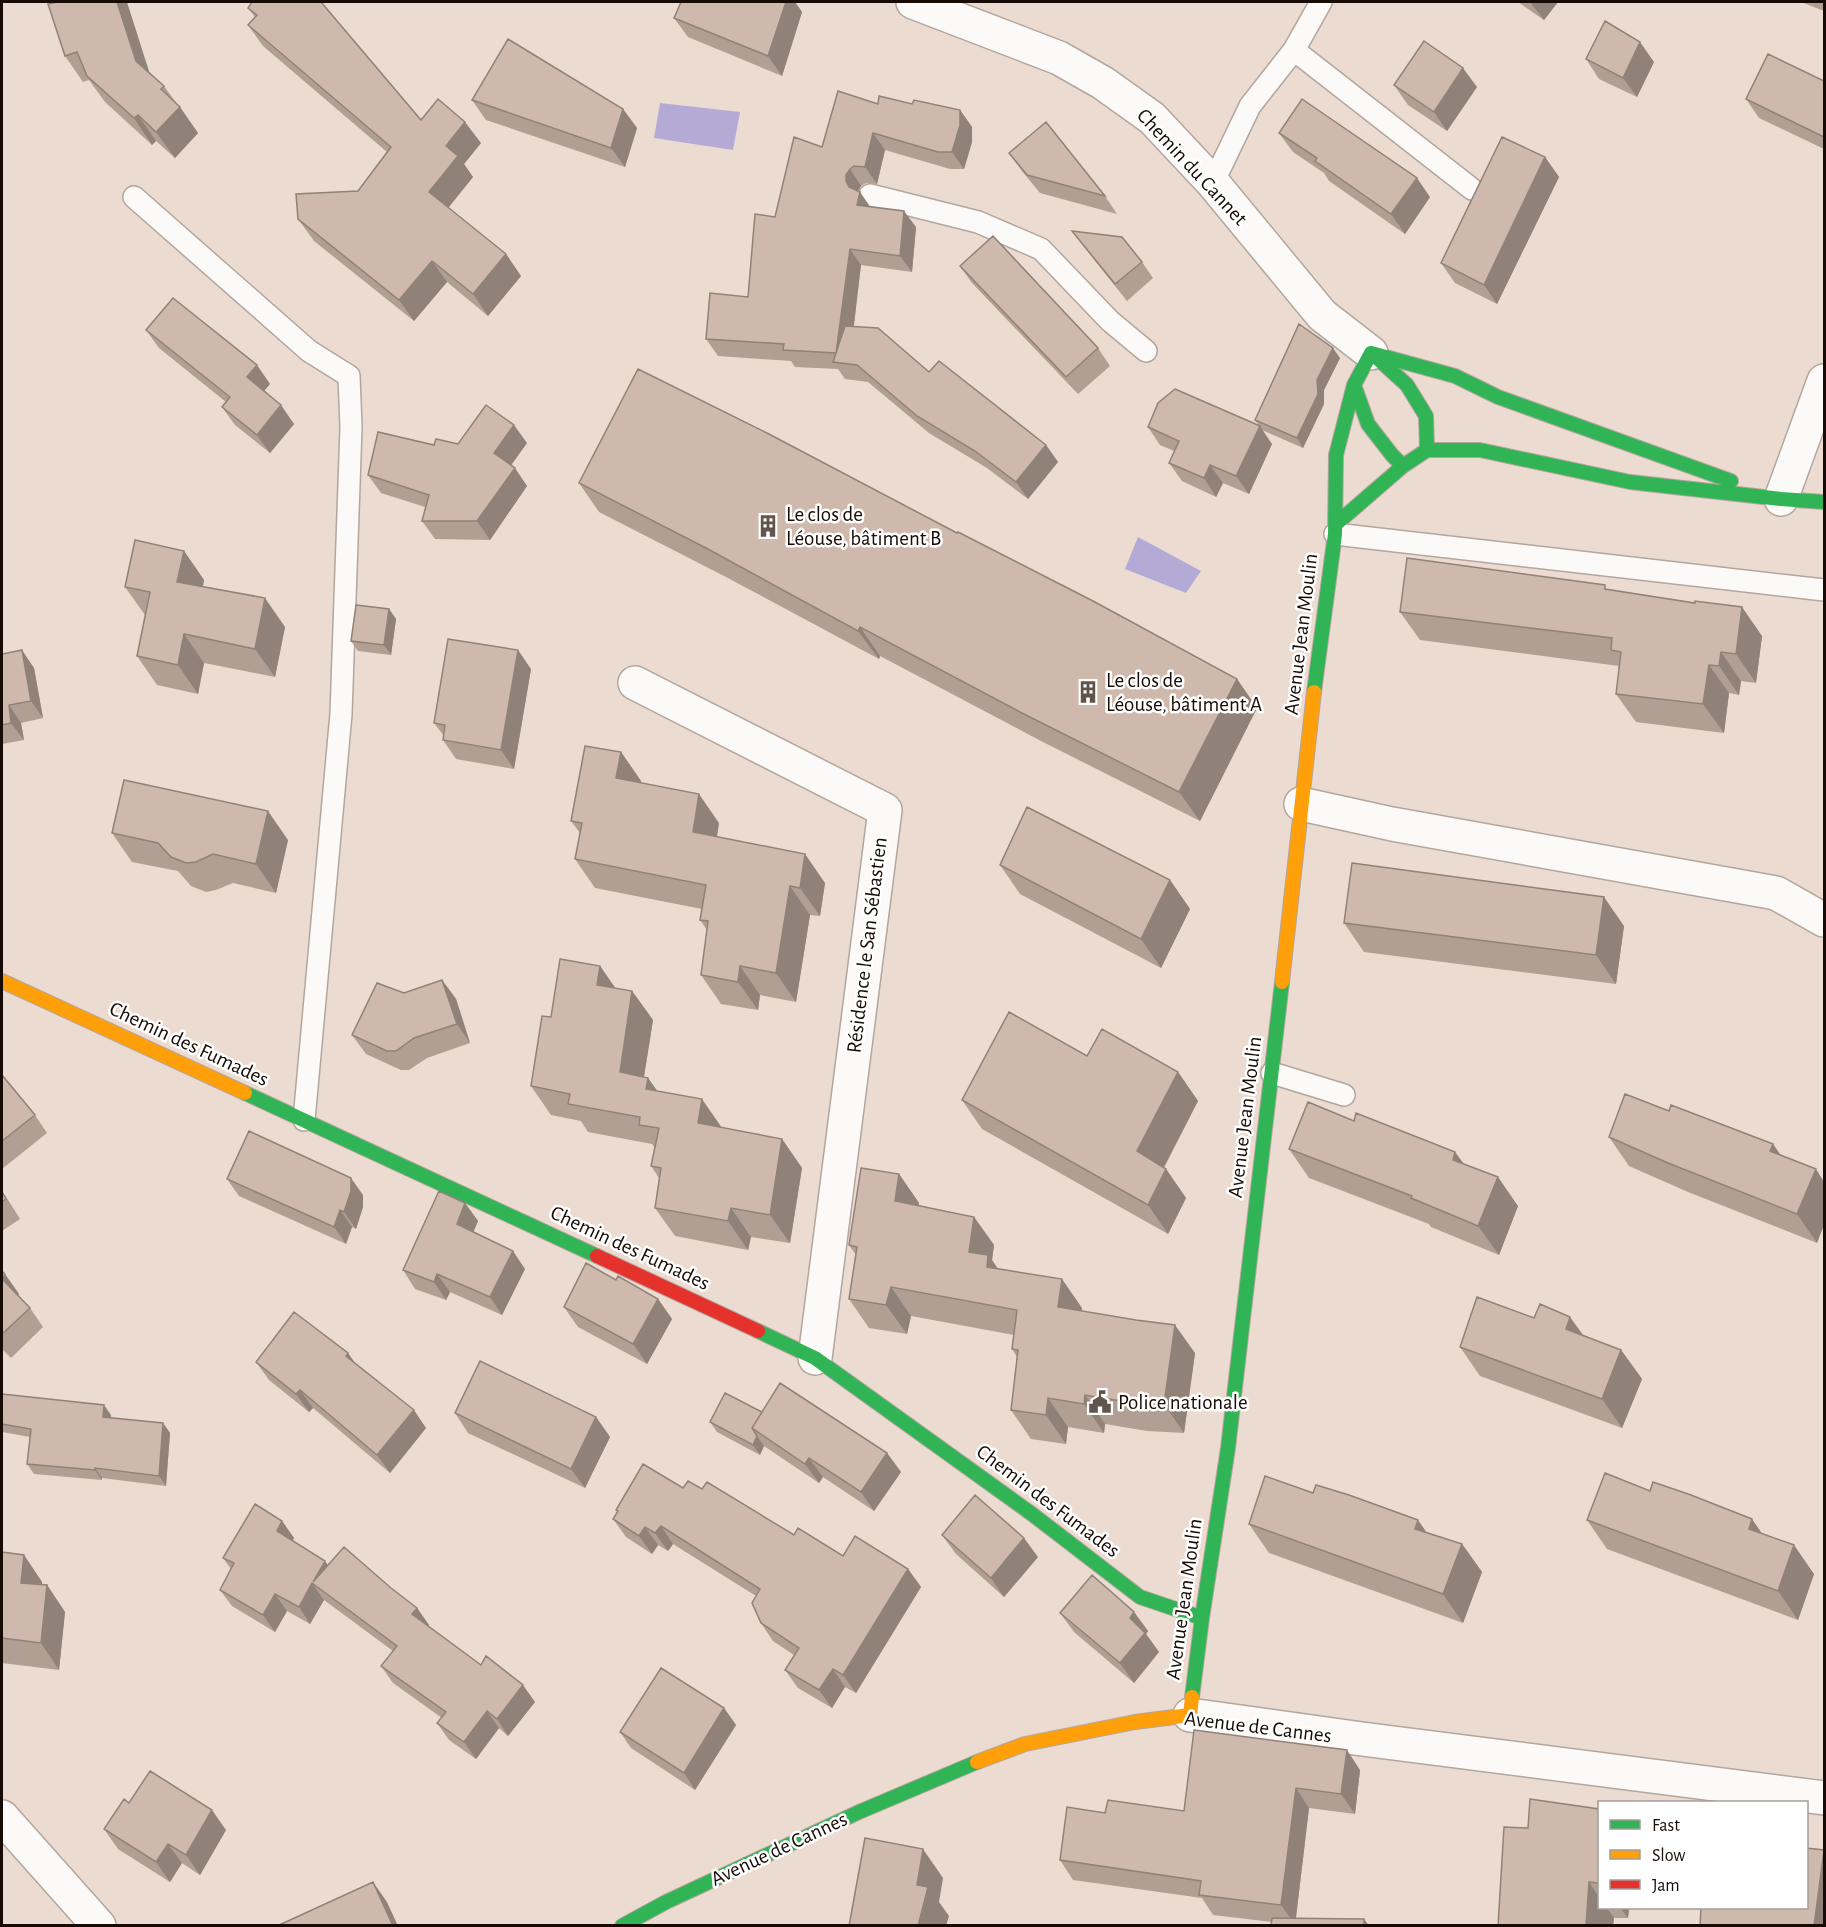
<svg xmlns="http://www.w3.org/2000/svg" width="1826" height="1927" viewBox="0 0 1826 1927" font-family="'Alegreya Sans',sans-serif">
<rect width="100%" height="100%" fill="#ecdbd0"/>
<path fill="#b3abd6" d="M660,103L740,112L733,150L654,138Z
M1138,537L1201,571L1186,593L1125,569Z"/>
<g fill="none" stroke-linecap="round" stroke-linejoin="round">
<g stroke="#b3a69e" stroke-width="24">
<path id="lane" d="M1294,50L1472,189
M1213,183L1250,106L1294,50L1321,2
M870,195L978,222L1041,249L1110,321L1146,351
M134,197L309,351L349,376L351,427L341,714L304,1120
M1335,534L1824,590
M1272,1073L1344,1095"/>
</g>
<g stroke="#b3a69e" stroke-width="36">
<path id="street" d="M913,2L1059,58L1103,83L1152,118L1213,183L1322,315L1371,353
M1781,499L1824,381
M635,683L885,810L815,1358
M1301,804L1392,824L1776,893L1824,920
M1190,1715L1362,1739L1824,1798
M2,1817L99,1926"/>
</g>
<g stroke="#b3a69e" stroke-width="16">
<path id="fast" d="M1371,353L1455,376L1498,397L1731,481
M1375,356L1407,385L1426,416L1427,450
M1354,385L1368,424L1392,455L1403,466
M1336,524L1403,466L1427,450H1480L1630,482L1781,499L1824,502
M1314,692L1335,534L1336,455L1354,385L1371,353
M245,1093L597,1256
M758,1331L815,1358L1032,1514L1140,1597L1202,1618
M1192,1697L1202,1618L1228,1448L1282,982
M622,1926L666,1902L859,1812L977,1762"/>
</g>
<g stroke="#b3a69e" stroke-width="16">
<path id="slow" d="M2,981L245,1093
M1282,982L1314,692
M977,1762L1025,1744L1135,1722L1190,1715L1192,1697"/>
</g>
<g stroke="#b3a69e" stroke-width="16">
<path id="jam" d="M597,1256L758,1331"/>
</g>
<use href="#lane" stroke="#fcfaf8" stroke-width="21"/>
<use href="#street" stroke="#fcfaf8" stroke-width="33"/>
<use href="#fast" stroke="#30b455" stroke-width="14"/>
<use href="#slow" stroke="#ff9f0a" stroke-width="14"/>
<use href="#jam" stroke="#e5322d" stroke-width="14"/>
</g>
<path fill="#b19f94" d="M681,2H795L802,12L782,76L688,37L674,18Z
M1518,2H1558L1544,20Z
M1801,2H1824V11Z
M48,4L150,73L164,86L198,133L175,158L156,141L152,145L105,102L89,80L83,82L65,56Z
M248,8L421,120L481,143L464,164L473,177L448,208L506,254L521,276L488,316L447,282L414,321L314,241L298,219L358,191L387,152L263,46L248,25L255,17Z
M1586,59L1654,62L1637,97L1599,79Z
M1824,81V149L1759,118L1746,99Z
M1394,85L1477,87L1447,131L1408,105Z
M472,100L623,109L637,128L625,167L486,120Z
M878,104H912L960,110L972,127V142L964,169H950L885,150L877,184L866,183L861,186L858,191L870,207L916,227L912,272L861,265L854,326L929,372L1046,445L1058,462L1028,499L987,468L929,433L868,382L845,379L838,369L795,367L791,361L718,356L706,339L748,297L775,217L822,147Z
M1279,133L1430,197L1405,234L1329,181L1324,173L1293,152Z
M1009,153L1105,196L1117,214L1040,193L1022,171Z
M1545,157L1559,177L1497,304L1455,283L1441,263Z
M1072,231L1142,262L1153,278L1127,301L1084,247Z
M960,266L1098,348L1110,366L1078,394L972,283Z
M146,330L270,384L263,391L294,424L270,453L235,425L222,407L226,402L159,348Z
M1340,358L1324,390V404L1303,448L1262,430L1255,420Z
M1148,427L1272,444L1249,494L1223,483L1216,497L1182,481L1169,463L1174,451L1160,445Z
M527,443L511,465L527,486L490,540L435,539L422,521L425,507L381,493L368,475L434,445Z
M579,483L957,533L1237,679L1257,708L1200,821L1041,741L880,656L879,659L726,577L599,512Z
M184,551L204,580L203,587L285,627L275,677L204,663L198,694L157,685L137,656L145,615L125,587Z
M1609,590L1762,636L1756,683L1741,681L1739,695L1729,693L1724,733L1636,722L1616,694L1619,666L1420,640L1400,612Z
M389,609L396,619L391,655L358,651L351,641Z
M2,654L34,668L43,718L21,723L24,740L2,744Z
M531,669L514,769L456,759L443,740L444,736L434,723Z
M621,752L641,781V783L719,823L717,836L825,883L820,916L810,915L796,1002L760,995L758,1010L721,1004L701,975L707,930L700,920L702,909L595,888L575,859L580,833L571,821Z
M112,833L288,840L276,893L233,883L216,890L206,892L191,886L178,871L132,862Z
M1000,865L1170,880L1190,909L1161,968L1020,894Z
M1344,923L1624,926L1616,984L1364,952Z
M600,966L616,989L632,991L653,1020L644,1077L648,1078L657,1091L722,1128L782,1139L802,1168L790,1243L751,1237L748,1250L675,1236L655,1208L659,1178L651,1166L655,1148L652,1144L588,1132L581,1121L551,1115L531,1086L551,1017Z
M442,980L456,999L470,1043L427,1058L409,1070H401L366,1054L352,1035L404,993Z
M1087,1056L1178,1072L1198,1101L1164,1168L1166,1169L1186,1198L1168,1234L982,1129L962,1100Z
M2,1075L35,1115L47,1133L2,1169Z
M1669,1111L1773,1144L1781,1156L1817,1243L1688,1192L1629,1166L1609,1137Z
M1354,1121L1455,1152L1464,1164L1518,1206L1499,1255L1431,1227L1429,1224L1309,1178L1289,1149Z
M899,1174L919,1203V1205L974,1217L994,1245L992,1260L998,1269L1082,1308L1081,1311L1195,1353L1184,1433L1147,1431L1105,1424L1104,1433L1068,1427L1066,1444L1031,1439L1011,1410L1017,1357L1012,1349L1014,1335L911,1316L907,1334L869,1328L849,1299L856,1255L849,1245Z
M227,1179L363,1195V1207L356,1229L352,1227L346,1244L239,1196Z
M2,1191L20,1219L2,1231Z
M465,1203L478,1221L473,1232L525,1269L502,1315L450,1292L446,1300L415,1289L403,1270Z
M2,1271L19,1294L18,1295L30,1308L43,1327L11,1358L2,1349Z
M616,1280L658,1299L672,1319L647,1364L578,1327L564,1307Z
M1534,1318L1583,1335L1621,1350L1642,1379L1622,1428L1480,1376L1460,1347Z
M348,1353L355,1363L426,1428L390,1473L313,1408L309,1412L269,1380L256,1362Z
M2,1394L111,1415V1418L163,1423L170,1433L166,1486L102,1478V1480L34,1474L27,1464L30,1437L2,1432Z
M762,1412L887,1453L901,1472L874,1511L823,1477L819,1483L764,1446L760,1455L717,1432L710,1422Z
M455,1413L596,1417L610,1437L585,1488L468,1433Z
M683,1488L702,1489L794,1535L843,1556L908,1569L921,1587L856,1693L845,1687L832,1708L798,1688L785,1670L794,1655L773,1641L761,1623L756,1596L673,1544L668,1551L658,1545L652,1554L626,1537L613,1519L617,1512L616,1510Z
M1587,1520L1761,1533L1814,1574L1798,1620L1607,1549Z
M282,1521L294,1538L292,1541L328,1565L391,1588L417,1608L429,1625L428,1626L481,1665L535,1702L508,1736L499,1728L476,1759L449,1740L437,1723L442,1718L393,1683L381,1666L393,1651L324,1600L310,1624L287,1611L275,1632L232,1606L220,1590L231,1569L223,1558Z
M1249,1524L1427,1532L1462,1544L1482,1572L1463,1623L1269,1553Z
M942,1535L1038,1557L1004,1597L956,1554Z
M2,1552L24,1555L42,1582V1585H47L65,1612L59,1670L2,1663Z
M1134,1612L1148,1631L1146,1634L1159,1652L1134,1683L1074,1632L1060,1613Z
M724,1708L736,1725L695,1790L631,1748L620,1732Z
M1360,1770L1355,1814L1309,1808L1296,1918L1364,1919L1369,1926H1271L1272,1922L1213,1915L1202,1898L1073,1880L1060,1860L1105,1813L1184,1811Z
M1530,1799L1599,1809V1908H1629L1628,1918H1614L1613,1926H1498L1504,1827L1528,1828Z
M129,1803L226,1830L200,1875L182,1863L170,1882L118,1849L104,1829Z"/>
<path fill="#908278" d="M117,2H127L154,87L136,61Z
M786,2H795L802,12L782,76L768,56Z
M1530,2H1558L1544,20Z
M1640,42L1654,62L1637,97L1623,78Z
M1463,68L1477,87L1447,131L1434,112Z
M180,107L198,133L175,158L156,132Z
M623,109L637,128L625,167L611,148Z
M960,110L972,127V142L964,169L952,152Z
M138,115L156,141L152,145L134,118Z
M465,122L481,143L464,164L473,177L444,213L429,192L446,146Z
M873,133L885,150L877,184L865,167Z
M1545,157L1559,177L1497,304L1484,285Z
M850,169L861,186L858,191L860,192L871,208L857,205L846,181V175Z
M1417,178L1430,197L1405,234L1391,214Z
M904,211L916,227L912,272L900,256Z
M850,249L861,265L849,364L836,353Z
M506,254L521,276L488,316L473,294Z
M432,261L447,282L414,321L399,300Z
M1333,348L1340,358L1324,390V404L1303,448L1297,438L1317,380Z
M257,365L270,384L260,396L247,377Z
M281,405L294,424L270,453L257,435Z
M514,425L527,443L507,471L494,453Z
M1260,426L1272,444L1249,494L1236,476Z
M1046,445L1058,462L1028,499L1016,482Z
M1210,465L1223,483L1216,497L1204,478Z
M515,468L527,486L490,540L477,521Z
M184,551L204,580L197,611L177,582Z
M265,598L285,627L275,677L255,649Z
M1742,607L1762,636L1756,683L1736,654Z
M389,609L396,619L391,655L384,645Z
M860,627L880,656L879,659L858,631Z
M184,634L204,663L198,694L178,665Z
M22,650L34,668L43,718L31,701Z
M518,650L531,669L514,769L501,750Z
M1721,652L1741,681L1739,695L1719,666Z
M1709,665L1729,693L1724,733L1703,704Z
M1237,679L1257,708L1200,821L1179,792Z
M9,705L21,723L24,740L11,723Z
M621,752L641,781L636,807L616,778Z
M699,794L719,823L713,860L693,832Z
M268,811L288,840L276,893L256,864Z
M805,854L825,883L820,916L800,888Z
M1170,880L1190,909L1161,968L1141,939Z
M790,886L810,915L796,1002L776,973Z
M1604,897L1624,926L1616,984L1596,955Z
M600,966L620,995L597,985Z
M740,966L760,995L758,1010L738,982Z
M442,980L456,999L470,1043L457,1024Z
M632,991L653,1020L640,1101L620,1072Z
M1178,1072L1198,1101L1157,1180L1137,1151Z
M648,1078L668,1106L646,1089Z
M702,1099L722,1128L698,1123Z
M782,1139L802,1168L790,1243L770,1215Z
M1773,1144L1793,1173L1770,1151Z
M1455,1152L1476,1181L1453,1160Z
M1166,1169L1186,1198L1168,1234L1148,1205Z
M1816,1169L1824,1182V1225L1817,1243L1797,1214Z
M899,1174L919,1203L915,1229L895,1201Z
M1498,1177L1518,1206L1499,1255L1478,1226Z
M351,1178L363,1195V1207L356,1229L344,1212Z
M2,1191L20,1219L2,1192Z
M465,1203L478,1221L469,1242L457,1224Z
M731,1208L751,1237L748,1250L728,1221Z
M340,1210L352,1227L346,1244L334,1227Z
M974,1217L994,1245L992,1260L1008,1284L1007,1296L969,1252Z
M513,1251L525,1269L502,1315L490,1297Z
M5,1274L19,1294L15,1299L2,1279Z
M437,1274L450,1292L446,1300L434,1282Z
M1062,1279L1082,1308L1078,1336L1058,1307Z
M891,1287L911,1316L907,1334L886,1305Z
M658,1299L672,1319L647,1364L633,1344Z
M1570,1317L1591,1346L1566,1329Z
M1175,1325L1195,1353L1184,1433L1164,1404Z
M1621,1350L1642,1379L1622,1428L1602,1399Z
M348,1353L360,1371L346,1356Z
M300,1390L313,1408L309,1412L296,1394Z
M1085,1395L1105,1424L1104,1433L1084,1404Z
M1048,1398L1068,1427L1066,1444L1046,1415Z
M104,1405L111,1415L110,1427L103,1417Z
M414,1410L426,1428L390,1473L377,1455Z
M596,1417L610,1437L585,1488L571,1469Z
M163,1423L170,1433L166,1486L159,1476Z
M757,1436L764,1446L760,1455L753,1445Z
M887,1453L901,1472L874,1511L861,1492Z
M809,1458L823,1477L819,1483L805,1464Z
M95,1468L102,1478V1480L95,1470Z
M1752,1519L1772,1548L1749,1529Z
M1418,1520L1438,1549L1415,1529Z
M282,1521L294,1538L289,1548L277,1531Z
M661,1526L673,1544L668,1551L655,1533Z
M645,1527L658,1545L652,1554L639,1536Z
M1024,1538L1038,1557L1004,1597L991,1578Z
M1462,1544L1482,1572L1463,1623L1443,1594Z
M1794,1545L1814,1574L1798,1620L1778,1591Z
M24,1555L42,1582L40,1609L21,1583Z
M325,1561L337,1578L313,1582Z
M908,1569L921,1587L856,1693L843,1675Z
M312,1583L324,1600L310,1624L299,1607Z
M47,1585L65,1612L59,1670L41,1643Z
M275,1594L287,1611L275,1632L263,1615Z
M417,1608L429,1625L424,1631L412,1614Z
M1134,1612L1148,1631L1146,1634L1159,1652L1134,1683L1120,1663L1130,1618Z
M833,1669L845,1687L832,1708L819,1690Z
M523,1685L535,1702L508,1736L497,1719Z
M724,1708L736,1725L695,1790L684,1773Z
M487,1711L499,1728L476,1759L464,1742Z
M1347,1750L1360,1770L1355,1814L1341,1794Z
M1296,1788L1309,1808L1295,1925L1281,1905Z
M212,1810L226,1830L200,1875L186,1855Z
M168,1844L182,1863L170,1882L156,1862Z
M923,1849L943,1878L939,1902L949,1916L946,1926H918L917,1885Z
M1824,1853V1926H1814Z
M373,1882L387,1902L398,1926H393Z
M1589,1882L1599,1897V1908H1607L1614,1918L1613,1926H1586Z
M1620,1908H1629L1628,1918Z
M1364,1919L1369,1926H1364Z"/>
<path fill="#ceb9ac" stroke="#908278" stroke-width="1.5" d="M57,2H117L136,61L164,86L161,89L180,107L156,132L138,115L134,118L87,76L77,52L65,56L48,4Z
M252,2H321L421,120L438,99L465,122L446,146L458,156L429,192L506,254L473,294L432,261L399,300L298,219L296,194L358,191L391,147L248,25L257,15L248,8Z
M681,2H786L768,56L674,18Z
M1605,21L1640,42L1623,78L1586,59Z
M508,39L623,109L611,148L472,100Z
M1424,41L1463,68L1434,112L1394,85Z
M1768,54L1824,81V137L1746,99Z
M838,91L878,104L879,96L912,104L914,100L960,110V125L952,152H938L873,133L865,167L854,166L850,169L846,175V181L849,187L860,192L857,205L904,211L900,256L850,249L836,353L845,326L878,328L929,372L939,361L1046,445L1016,482L975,451L917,416L857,365L833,362L836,353L783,350L784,344L706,339L710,293L748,297L755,214L775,217L794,137L822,147Z
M1302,99L1417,178L1391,214L1315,161L1317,158L1279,133Z
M1046,122L1105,196L1027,175L1009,153Z
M1502,137L1545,157L1484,285L1441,263Z
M1072,231L1122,237L1142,262L1115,284Z
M993,236L1098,348L1066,377L960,266Z
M173,298L257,365L247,377L281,405L257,435L222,407L230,397L146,330Z
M1299,324L1333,348L1317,380L1318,394L1297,438L1255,420Z
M638,369L767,433L957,533L958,532L1093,601L1237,679L1179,792L1020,712L860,627L858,631L706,548L579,483Z
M1175,389L1260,426L1236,476L1210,465L1204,478L1169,463L1179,441L1148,427L1158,403Z
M486,405L514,425L494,453L515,468L477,521H422L429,495L368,475L378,432L434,445L436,439L458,444Z
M135,540L184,551L177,582L265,598L255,649L184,634L178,665L137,656L150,592L125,587Z
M1407,558L1605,585V589L1695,603V601L1742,607L1736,654L1721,652L1719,666L1709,665L1703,704L1616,694L1621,652L1611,650L1612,638L1400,612Z
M356,605L389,609L384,645L351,641Z
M448,639L518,650L501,750L443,740L445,725L434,723Z
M22,650L31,701L9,705L11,723L2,725V654Z
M585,746L621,752L616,778L699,794L693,832L805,854L800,888L790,886L776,973L740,966L738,982L701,975L708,921L700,920L706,885L575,859L582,823L571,821Z
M124,780L268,811L256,864L213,854L196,862L186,863L171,857L158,843L112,833Z
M1027,807L1170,880L1141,939L1000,865Z
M1352,863L1604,897L1596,955L1344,923Z
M560,959L600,966L597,985L632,991L620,1072L648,1078L646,1089L702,1099L698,1123L782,1139L770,1215L731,1208L728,1221L655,1208L661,1168L651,1166L659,1128L639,1125L640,1117L568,1104L570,1094L531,1086L542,1016L551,1017Z
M442,980L457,1024L414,1038L396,1051H387L352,1035L377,983L404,993Z
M1009,1012L1087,1056L1102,1029L1178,1072L1137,1151L1166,1169L1148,1205L962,1100Z
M2,1075L35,1115L2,1141Z
M1625,1094L1669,1111L1671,1105L1773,1144L1770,1151L1816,1169L1797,1214L1668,1163L1609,1137Z
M1308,1102L1354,1121L1356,1113L1455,1152L1453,1160L1498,1177L1478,1226L1411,1198L1412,1196L1289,1149Z
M249,1131L351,1178V1191L344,1212L340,1210L334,1227L227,1179Z
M861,1168L899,1174L895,1201L974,1217L969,1252L988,1255L987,1267L1062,1279L1058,1307L1136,1320L1175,1325L1164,1404L1127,1402L1085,1395L1084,1404L1048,1398L1046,1415L1011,1410L1018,1350L1012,1349L1017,1310L891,1287L886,1305L849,1299L857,1247L849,1245Z
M439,1191L465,1203L457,1224L513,1251L490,1297L437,1274L434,1282L403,1270Z
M2,1192L6,1199L2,1202Z
M586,1263L616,1280L618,1276L658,1299L633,1344L564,1307Z
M2,1271L5,1274L2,1279L30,1308L2,1334Z
M1477,1297L1534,1318L1540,1304L1570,1317L1566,1329L1621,1350L1602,1399L1460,1347Z
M294,1312L348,1353L346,1356L414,1410L377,1455L300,1390L296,1394L256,1362Z
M480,1361L596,1417L571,1469L455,1413Z
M780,1383L887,1453L861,1492L809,1458L805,1464L752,1428Z
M725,1393L762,1412L752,1428L757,1436L753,1445L710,1422Z
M2,1394L104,1405L103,1417L163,1423L159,1476L95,1468V1470L27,1464L31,1429L2,1424Z
M643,1464L683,1488L688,1481L702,1489L707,1482L794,1535L798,1528L843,1556L855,1536L908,1569L843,1675L833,1669L819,1690L785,1670L799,1648L761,1623L752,1603L760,1589L661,1526L655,1533L645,1527L639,1536L613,1519L618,1511L616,1510Z
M1605,1473L1650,1491L1653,1482L1691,1495L1752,1519L1749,1529L1794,1545L1778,1591L1587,1520Z
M1265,1476L1313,1493L1316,1485L1349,1495L1418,1520L1415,1529L1462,1544L1443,1594L1249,1524Z
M975,1495L1024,1538L991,1578L942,1535Z
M255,1504L282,1521L277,1531L325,1561L313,1582L344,1547L391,1588L417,1608L412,1614L481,1665L486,1656L523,1685L497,1719L487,1711L464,1742L437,1723L446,1712L381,1666L397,1646L312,1583L299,1607L275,1594L263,1615L220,1590L234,1563L223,1558Z
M2,1552L24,1555L21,1583L47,1585L41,1643L2,1638Z
M1092,1575L1134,1612L1130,1618L1145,1633L1120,1663L1060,1613Z
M661,1668L724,1708L684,1773L620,1732Z
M1194,1730L1347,1750L1341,1794L1296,1788L1281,1905L1199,1895L1201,1881L1060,1860L1067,1807L1105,1813L1108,1800L1184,1811Z
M150,1771L212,1810L186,1855L168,1844L156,1862L104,1829L124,1799L129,1803Z
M1530,1799L1599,1809V1883L1589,1882L1586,1926H1498L1504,1827L1528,1828Z
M865,1838L923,1849L917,1885L928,1887L918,1926H849Z
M1806,1848L1824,1850L1814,1926H1700L1701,1908H1806Z
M373,1882L393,1926H277Z
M1272,1918L1364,1919V1926H1271Z"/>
<defs>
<g id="building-bare" transform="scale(1.8)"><path d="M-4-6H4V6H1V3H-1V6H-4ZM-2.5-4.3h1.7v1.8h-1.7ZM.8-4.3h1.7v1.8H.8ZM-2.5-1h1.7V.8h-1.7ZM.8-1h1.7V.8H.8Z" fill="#61544c" stroke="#fff" stroke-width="2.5" paint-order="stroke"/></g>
<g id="civic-bare" transform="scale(1.8)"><path d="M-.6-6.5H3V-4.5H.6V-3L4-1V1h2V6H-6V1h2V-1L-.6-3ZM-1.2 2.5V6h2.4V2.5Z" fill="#61544c" stroke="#fff" stroke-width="2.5" paint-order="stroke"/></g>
</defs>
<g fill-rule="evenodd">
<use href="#building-bare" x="768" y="526"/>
<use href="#building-bare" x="1088" y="692"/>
<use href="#civic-bare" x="1100" y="1402"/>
</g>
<g text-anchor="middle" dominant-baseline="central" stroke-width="5" stroke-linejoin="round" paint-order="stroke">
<g font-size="21" fill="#160b05" stroke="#fff">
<text transform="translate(1192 167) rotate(47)">Chemin du Cannet</text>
<text transform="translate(1301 634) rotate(-83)">Avenue Jean Moulin</text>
<text transform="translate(867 945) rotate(-83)">Résidence le San Sébastien</text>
<text transform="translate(189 1044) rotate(25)">Chemin des Fumades</text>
<text transform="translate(1245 1117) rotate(-83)">Avenue Jean Moulin</text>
<text transform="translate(630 1248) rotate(25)">Chemin des Fumades</text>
<text transform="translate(1048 1501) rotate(37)">Chemin des Fumades</text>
<text transform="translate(1184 1599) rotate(-82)">Avenue Jean Moulin</text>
<text transform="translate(1258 1727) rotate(7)">Avenue de Cannes</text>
<text transform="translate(779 1849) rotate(-25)">Avenue de Cannes</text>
</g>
<g font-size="21" fill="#160b05" stroke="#fff" text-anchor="start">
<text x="786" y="514">Le clos de<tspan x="786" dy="24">Léouse, bâtiment B</tspan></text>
<text x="1106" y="680">Le clos de<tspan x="1106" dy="24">Léouse, bâtiment A</tspan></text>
<text x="1118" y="1402">Police nationale</text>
</g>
</g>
<rect width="1826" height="1927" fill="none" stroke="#160b05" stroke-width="6"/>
<rect x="1598" y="1801" width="210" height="108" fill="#ffffff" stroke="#a29d9b" stroke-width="1.5"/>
<rect x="1610" y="1820" width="30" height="9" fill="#30b455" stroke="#a29d9b" stroke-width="1.5"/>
<text x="1652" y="1831" font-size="18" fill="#160b05">Fast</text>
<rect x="1610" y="1850" width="30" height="9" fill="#ff9f0a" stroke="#a29d9b" stroke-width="1.5"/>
<text x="1652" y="1861" font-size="18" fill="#160b05">Slow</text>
<rect x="1610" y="1880" width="30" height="9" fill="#e5322d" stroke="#a29d9b" stroke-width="1.5"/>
<text x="1652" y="1891" font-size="18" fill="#160b05">Jam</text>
</svg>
